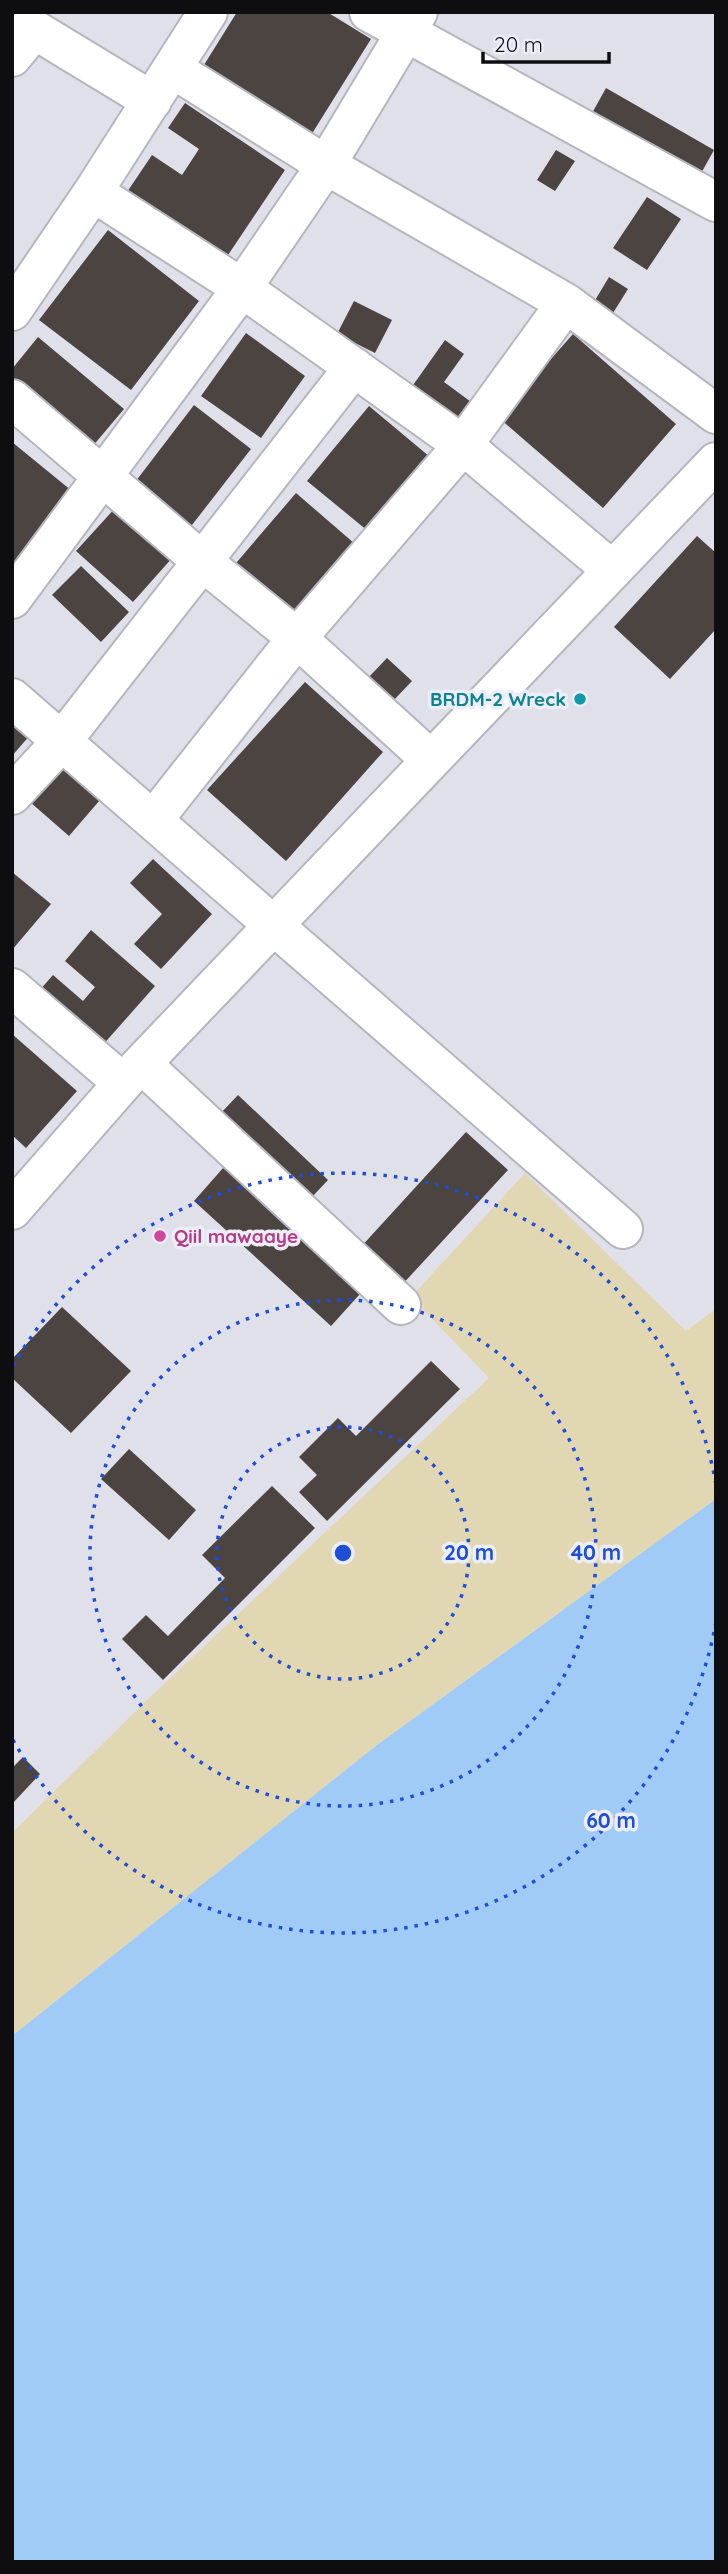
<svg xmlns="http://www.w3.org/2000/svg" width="728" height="2574" viewBox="0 0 728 2574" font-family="Quicksand,sans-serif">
<rect width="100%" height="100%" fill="#e0e0ea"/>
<path fill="#e1d8b3" d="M525,1173L686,1331L716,1309V1499L377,1745L12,2036V1833L148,1699L489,1378L411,1297Z"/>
<path fill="#a1cbf7" d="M716,1499V2562H12V2036L377,1745Z"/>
<path fill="#4c4440" d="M237,12H327L371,39L308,140L199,73Z
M606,88L714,150L699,177L591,115Z
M185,103L285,170L222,264L123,198L152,155L182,175L199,149L168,128Z
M556,150L575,161L555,191L537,180Z
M647,197L681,219L647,270L613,248Z
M108,230L199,301L131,390L39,320Z
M609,277L628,289L613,313L594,302Z
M354,301L392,320L375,353L337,334Z
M246,333L305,376L261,438L201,396Z
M573,334L676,424L603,508L499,418Z
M38,337L124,409L92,447L12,380V369Z
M445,340L464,354L444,382L482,410L467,430L411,388Z
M194,405L251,449L185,534L129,490Z
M369,406L436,462L374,536L307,481Z
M12,442L83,500L12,586Z
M296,493L362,550L297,625L231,569Z
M117,506L173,557L133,602L76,551Z
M697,536L716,553V629L670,679L614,627Z
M81,566L129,612L101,642L52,595Z
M387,658L412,681L393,701L368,678Z
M305,682L383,752L286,861L207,790Z
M12,718L31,734L12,756Z
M68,760L106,793L69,836L30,802Z
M153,859L212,914L161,969L134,944L162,914L130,883Z
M12,872L51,904L12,950Z
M91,930L155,986L101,1047L38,992L53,975L83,1001L95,987L65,961Z
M12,1034L77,1091L26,1148L12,1135Z
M238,1095L328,1180L312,1197L221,1113Z
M466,1132L508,1170L400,1287L359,1249Z
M231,1159L369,1284L331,1326L194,1201Z
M62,1307L131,1371L71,1433L12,1378V1359Z
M431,1361L460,1389L327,1521L299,1492L317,1475L299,1457L338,1418L356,1436Z
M129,1449L196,1510L169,1540L101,1479Z
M272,1486L315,1528L163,1680L122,1639L146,1615L168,1636L225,1578L202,1555Z
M23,1757L40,1774L12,1804V1768Z"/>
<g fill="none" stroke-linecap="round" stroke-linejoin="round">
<g stroke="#b5b5be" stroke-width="42">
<path id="minor" d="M369,12L716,202
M12,16L152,101
M12,57L34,30
M173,69L326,165L566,303L716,414
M93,192L242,288L463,445L612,570
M12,311L93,192L208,12
M12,399L203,562L297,638L430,759
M12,599L242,288L326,165L418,12
M12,698L623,1229
M12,795L62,741L354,367
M154,819L297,638L463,445L566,303
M12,988L123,1083
M143,1065L401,1305
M12,1210L123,1083L716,462"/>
</g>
<use href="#minor" stroke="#fff" stroke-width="38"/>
</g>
<g fill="none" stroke="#1d4ed8" stroke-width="3.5" stroke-dasharray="3.5 7">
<circle cx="343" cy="1553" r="126"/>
<circle cx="343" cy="1553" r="253"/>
<path d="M716 1622A379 379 0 0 1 13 1740M13 1366A379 379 0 0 1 716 1484"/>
</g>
<circle fill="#0f9aa8" stroke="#ededf7" stroke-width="2.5" cx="580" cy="699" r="7"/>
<circle fill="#d1479c" stroke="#ededf7" stroke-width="2.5" cx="160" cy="1236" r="7"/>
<g text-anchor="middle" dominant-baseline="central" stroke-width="7" stroke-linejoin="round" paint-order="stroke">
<g font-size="19" font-weight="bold" fill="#0d838f" stroke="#ededf7" text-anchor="end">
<text x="566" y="699">BRDM-2 Wreck</text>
</g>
<g font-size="19" font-weight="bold" fill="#b23c85" stroke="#ededf7" text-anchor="start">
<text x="174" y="1236">Qiil mawaaye</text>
</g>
</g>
<circle cx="343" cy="1553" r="10" fill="#1d4ed8" stroke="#ededf7" stroke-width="3.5"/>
<g font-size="21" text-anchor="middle" font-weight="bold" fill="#1d4ed8" stroke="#ededf7" stroke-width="7" stroke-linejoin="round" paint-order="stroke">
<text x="469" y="1560">20 m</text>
<text x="596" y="1560">40 m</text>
<text x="611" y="1828">60 m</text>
</g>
<rect width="728" height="2574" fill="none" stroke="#0e0e11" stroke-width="28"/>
<path d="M483 52v10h126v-10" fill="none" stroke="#0e0e11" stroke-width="3.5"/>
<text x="494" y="52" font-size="21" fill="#0e0e11" stroke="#ededf7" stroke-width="5" paint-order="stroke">20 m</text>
</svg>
